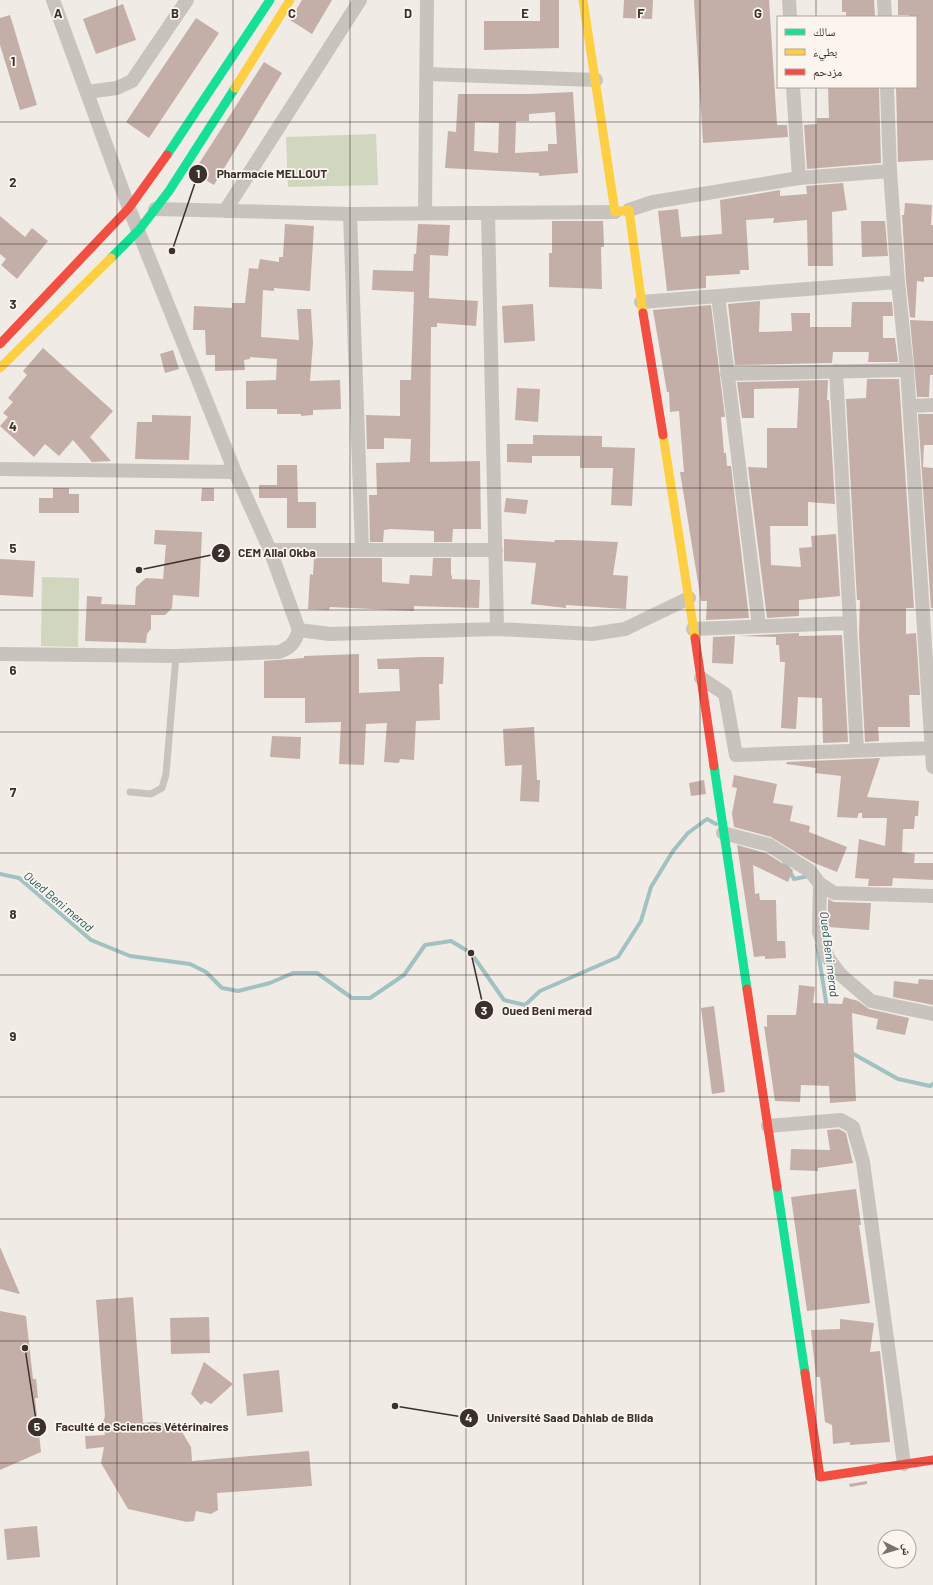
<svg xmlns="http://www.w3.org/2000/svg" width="933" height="1585" viewBox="0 0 933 1585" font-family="Barlow,'Noto Naskh Arabic',sans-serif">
<rect width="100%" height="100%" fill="#f0ebe5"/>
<path fill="#d1d6bf" d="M376,134L378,185L288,187L286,137Z
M42,577L79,578L78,647L41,646Z"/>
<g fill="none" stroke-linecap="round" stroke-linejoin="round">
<path stroke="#a1c2c1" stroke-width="4" d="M783,859L794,879L809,876
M0,874L19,878L91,940L130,956L190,964L206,972L222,988L238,991L270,983L293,973H317L352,998H370L404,975L425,945L451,941L471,953L504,1000L525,1005L540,991L618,957L641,921L651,887L673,851L688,833L707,819L716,824
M817,945L827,1008
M850,1052L898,1079L930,1086L933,1084"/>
</g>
<path fill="#c3afa7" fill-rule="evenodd" d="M302,0H332L312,34L290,20Z
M540,0H559V48L484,50V21H540Z
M624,0H653L652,19L623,18Z
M694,0H769L777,125H787L788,137L703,143Z
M842,0H874L875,17H846V12H842Z
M898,0H933V160L898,162L896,87H916V17H909V15H898Z
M123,4L136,40L96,54L83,19Z
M10,15L37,105L20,110L0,45V18Z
M196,18L219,33L149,138L126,122Z
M264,62L282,73L214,185L193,173Z
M828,87H879L881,163L807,169L804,125L817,124V118H829Z
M573,92L578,173L539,176V173L445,168L448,131L456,132L458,94H529ZM555,112L557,144H548V151L515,153L516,121H529V114ZM475,122L499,123L498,153L474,151Z
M843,183L847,210L832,212L833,266H808L807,220L773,223L774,218L746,220L749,270H740V274L706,276V288L667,291L658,211L678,209L681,237L722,234L720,200L780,190V196L807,194L806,186Z
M905,203L932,205L931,225H933V277H924V282L917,281L915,318L910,317L906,281L902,215H904Z
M0,216L25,237L32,228L48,241L17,279L1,265L6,259L0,254Z
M552,221H603L604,247H601L602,289L549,287V253H552Z
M861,221H885L888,256L862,257Z
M285,224L314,226L310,291L274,288V291L263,290L261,337L299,340L297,309H311L313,343L310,381L340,380L341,409L313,410V415L301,416V414H277V409H246V381L276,380L277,359L250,357V359L244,360L245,370L215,371V355H206L205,330H193L194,306L232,308V303H245L249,268L258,269L260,259L279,262V257H283Z
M418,224L450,225L448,256L430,255L429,298L478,301L476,326L437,323V327H431L430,462L480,461L481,529H453L452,542H434V531L391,529L384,530L383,542H370L369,495H377L376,463L410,462L411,439L384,438V449H367L366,415L400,416V380H411L414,292L372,290L373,270L413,271L414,254H416Z
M760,301L759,332L792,331L791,313H810V327H851L852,302H892L893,316H883V338H895L898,362H868L869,352H833L832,363L735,365L728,304Z
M533,304L535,341L504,343L502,306Z
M711,305L725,417H721L724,453H726L727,466H731L749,618L706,620L707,601H701L680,472H684L679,411L670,412L669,392H667L653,310Z
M910,320L933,321V375H930L929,397H917Z
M43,348L113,411L90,437L111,461L92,462L73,440L59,456L45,444L34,457L0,426L8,417L3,413L13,402L8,398L27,375L23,371Z
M173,350L179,369L165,373L160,354Z
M867,379H899L914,608H906V634L916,633L920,695H909L910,727H878L879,741L865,742L859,635L860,600H857L846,399L866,398Z
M828,380L827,400H829L835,504L808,502V526H770L771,565L801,567L799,548L812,547L811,536L836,534L840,596L799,600V616L767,618L748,467L767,468V428H797L799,388L754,389V418H742L737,382Z
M517,388L540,389L538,422L515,420Z
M918,414H933V445H924L923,467L933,468V608H931Z
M152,415L191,416L189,460L135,459L137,422H152Z
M533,435L602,436V447L635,448L632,506L611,505L613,468H580V456H532V463L507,462V444H533Z
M277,465H297L298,502H316V528H287V498H259V485H277Z
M53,488H69V494H79V513H39V498H53Z
M202,488H214V501H201Z
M506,498L528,500L526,514L504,512Z
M155,530L202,532L199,597L173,595L172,608L165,615H151V629L147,634L146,643L85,641L87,596L102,597L101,604L135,605L136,587L146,578L163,579L166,545L154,544Z
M504,539L554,542L555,540H571L618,542L613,575L628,576L626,609L566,605V608L531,604L536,563L504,561Z
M314,558H382V582L409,584L410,575L432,576L433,558H451V575L452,576V579L480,580L479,608L414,606V611L330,607L329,610L308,609L310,574L313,575Z
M0,559L35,561L33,597L0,595Z
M799,633V636L842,635L848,742L823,743L822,698L798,697L796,729L781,728L785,662H780L779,645H776V637L738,636Z
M735,636L733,664L712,663L713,637Z
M359,654V693L400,691L399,669H378L377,659L422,657H444L443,684H439L440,720L416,721L414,760L400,759L399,763L384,762L387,723L366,724L364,765L339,764L341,722L305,723V698H264V661L304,658V656Z
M534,727L537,780H540L539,802L520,801L522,765L505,766L503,729Z
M272,736L301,737L300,759L270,757Z
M880,758L867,797L919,801L918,816H915L914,829H903L902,852L915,854L914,863H933V880L893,878L892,886H868L869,879L855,878L859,839L885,846L887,818H862V813H859L857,818L837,817L841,776L815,773L816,768L786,764L787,762Z
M734,775L777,784L773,803L793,806L790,821L810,826L809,832L847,847L837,872L812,862L771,837L734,827L732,813L737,788L732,787Z
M704,780L706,794L691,796L689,783Z
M737,845L766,853L793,870L788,882L753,865L755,894L759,893L760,900H776L777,941H785L786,958L765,959V956L754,957Z
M828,899L834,902L871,903L869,930L828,927Z
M919,979L933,980V1005L893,997L894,981L918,984Z
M799,985L815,987L813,1003L842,1004L844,997L858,1001L869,1009L909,1018L905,1035L876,1029L878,1019L852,1013L856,1101L830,1103L829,1086L801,1085L800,1102L775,1101L764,1026L767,1027V1015H796Z
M714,1006L725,1092L712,1094L701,1008Z
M839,1129L846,1133L853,1163L818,1168V1171L790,1170L791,1149L830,1150L827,1130Z
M856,1189L861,1225H859L870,1303L807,1311L791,1197Z
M0,1247L20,1294L0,1289Z
M133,1297L143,1423L155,1422L179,1427L191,1447L192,1461L309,1451L312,1486L217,1493L218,1510L211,1514L196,1511L194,1521L187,1522L128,1509L101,1463L104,1447L86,1449L85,1436L105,1435L103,1422L105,1416L96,1300Z
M0,1311L26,1316L33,1379H36L38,1398H35L41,1452L0,1470Z
M209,1317L210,1353L171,1354L170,1318Z
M840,1319L874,1323L870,1352L880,1351L890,1442L850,1445V1442L833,1444L832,1425L825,1422L820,1377H816L811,1330L840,1329Z
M204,1362L233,1384L211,1404L205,1401L201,1405L191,1394Z
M279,1370L283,1412L247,1416L243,1374Z
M867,1481V1484L850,1487L849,1484Z
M37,1526L40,1557L7,1560L4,1529Z"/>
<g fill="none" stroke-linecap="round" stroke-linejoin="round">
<path stroke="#c9c3be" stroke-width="7" d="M130,792L151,794L162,788L166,774L176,656"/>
<path stroke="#c9c3be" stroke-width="14" d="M53,0L129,208L235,472L270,550L299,630L330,634L497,629L592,634L625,629L689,598
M789,0L790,17
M884,0L885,17
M427,74L596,80
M793,87L799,178
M887,87L890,171L898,282L907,370L933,767
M87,92L117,88L132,81L187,0
M155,209L350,214L615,212
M629,210L653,202L799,178L890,171
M225,211L360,0
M425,212L427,0
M350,214L362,549
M488,214L497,629
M718,296L759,626
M641,302L898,282
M836,371L857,750
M727,374L907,370
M909,406L933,405
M0,469L235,472
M270,550H496
M693,629L850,623
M0,654L176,656L279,652C292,647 295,642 299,630
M701,678L725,694L736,755L932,748
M723,833L769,845L810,871L820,884L834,893L933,896
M820,884L819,932L828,958L841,975L871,1001L933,1014
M768,1126L841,1120L853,1127L863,1162L904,1464"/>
<path stroke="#16e098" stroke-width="9" d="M167,155L270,0
M111,258L139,230L169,191L235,88
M714,766L747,989
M777,1187L805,1373"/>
<path stroke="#ffcf43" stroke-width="9" d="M583,0L615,212L629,210L643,313
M235,88L290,0
M0,368L111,258
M663,435L695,638"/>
<path stroke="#f24e42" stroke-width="9" d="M643,313L663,435
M0,344L129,208L167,155
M695,638L714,766
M747,989L777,1187
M805,1373L820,1477L933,1460"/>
</g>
<path fill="none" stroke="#3b302b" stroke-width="1" stroke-opacity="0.55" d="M117,0V1585M233,0V1585M350,0V1585M466,0V1585M583,0V1585M700,0V1585M816,0V17M816,87V1585M0,122H933M0,244H933M0,366H933M0,488H933M0,610H933M0,732H933M0,853H933M0,975H933M0,1097H933M0,1219H933M0,1341H933M0,1463H933"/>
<g text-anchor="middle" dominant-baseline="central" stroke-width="3.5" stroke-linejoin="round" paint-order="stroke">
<g font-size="12" font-style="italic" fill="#1f5a5e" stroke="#fbf5ee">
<text transform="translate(59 901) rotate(40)">Oued Beni merad</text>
<text transform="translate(830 954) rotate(83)">Oued Beni merad</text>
</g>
</g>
<g font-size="13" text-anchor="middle" font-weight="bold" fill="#3b302b" stroke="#fbf5ee" stroke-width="3.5" stroke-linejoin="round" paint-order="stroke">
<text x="58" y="18">A</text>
<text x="175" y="18">B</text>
<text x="292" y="18">C</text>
<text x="408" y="18">D</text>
<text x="525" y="18">E</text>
<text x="641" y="18">F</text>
<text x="758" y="18">G</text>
<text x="13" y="66">1</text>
<text x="13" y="187">2</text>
<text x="13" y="309">3</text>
<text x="13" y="431">4</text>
<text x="13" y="553">5</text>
<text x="13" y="675">6</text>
<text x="13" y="797">7</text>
<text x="13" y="919">8</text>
<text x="13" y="1041">9</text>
</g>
<path fill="none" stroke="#3b302b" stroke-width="1.5" d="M172 251L198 174M139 570L221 553M471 953L484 1010M395 1406L469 1418M25 1348L37 1427"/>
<g fill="#3b302b" stroke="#fbf5ee" stroke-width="1.5">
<circle cx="172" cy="251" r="4"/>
<circle cx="139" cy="570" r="4"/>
<circle cx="471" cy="953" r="4"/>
<circle cx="395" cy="1406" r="4"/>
<circle cx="25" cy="1348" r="4"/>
<circle cx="198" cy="174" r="10"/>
<circle cx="221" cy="553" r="10"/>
<circle cx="484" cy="1010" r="10"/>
<circle cx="469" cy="1418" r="10"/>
<circle cx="37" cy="1427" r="10"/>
</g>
<g font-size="12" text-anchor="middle" font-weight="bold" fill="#fff">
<text x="198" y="178">1</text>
<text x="221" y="557">2</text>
<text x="484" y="1015">3</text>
<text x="469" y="1422">4</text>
<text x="37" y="1431">5</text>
</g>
<g font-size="12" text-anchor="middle" font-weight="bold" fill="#3b302b" stroke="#fbf5ee" stroke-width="3.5" stroke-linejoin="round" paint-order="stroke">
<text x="272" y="178">Pharmacie MELLOUT</text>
<text x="277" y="557">CEM Allal Okba</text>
<text x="547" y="1015">Oued Beni merad</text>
<text x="570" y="1422">Université Saad Dahlab de Blida</text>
<text x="142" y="1431">Faculté de Sciences Vétérinaires</text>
</g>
<rect x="777" y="16" width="140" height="72" fill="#fbf5ee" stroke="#aea6a0"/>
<rect x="785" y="29" width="20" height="6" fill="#16e098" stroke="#aea6a0"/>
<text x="813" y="36" font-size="12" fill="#3b302b">سالك</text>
<rect x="785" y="49" width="20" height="6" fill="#ffcf43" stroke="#aea6a0"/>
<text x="813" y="56" font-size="12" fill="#3b302b">بطيء</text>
<rect x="785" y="69" width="20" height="6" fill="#f24e42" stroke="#aea6a0"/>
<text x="813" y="76" font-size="12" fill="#3b302b">مزدحم</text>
<g transform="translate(897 1549) rotate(95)"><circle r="19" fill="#fbf5ee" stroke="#aea6a0"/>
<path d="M0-3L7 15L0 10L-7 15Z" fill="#7a716c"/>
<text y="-6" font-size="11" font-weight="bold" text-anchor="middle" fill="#3b302b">ش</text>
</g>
</svg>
